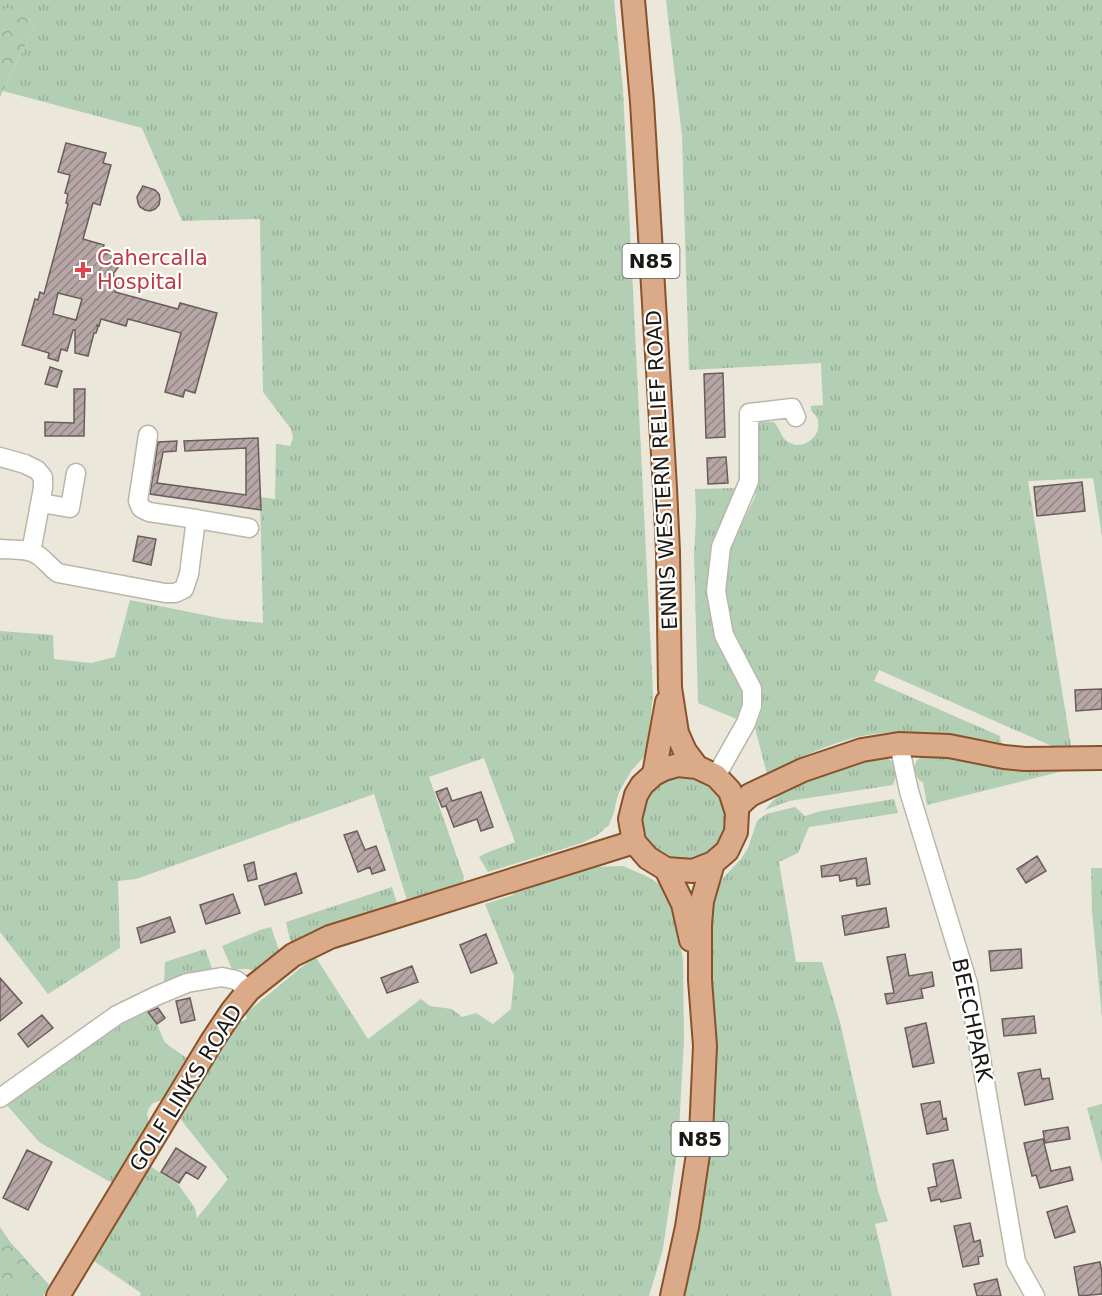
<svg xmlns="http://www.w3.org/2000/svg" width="1102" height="1296" viewBox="0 0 1102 1296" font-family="'DejaVu Sans',sans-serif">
<defs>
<pattern id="grass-tufts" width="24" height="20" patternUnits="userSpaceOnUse" patternTransform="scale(1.5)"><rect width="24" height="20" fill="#b2ceb3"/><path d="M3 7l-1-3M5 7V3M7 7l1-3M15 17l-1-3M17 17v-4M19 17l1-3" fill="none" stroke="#98b099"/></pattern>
<pattern id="forest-crowns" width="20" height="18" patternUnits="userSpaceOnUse" patternTransform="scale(1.5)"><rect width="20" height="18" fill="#b2ceb3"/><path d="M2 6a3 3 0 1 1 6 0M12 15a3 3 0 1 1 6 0" fill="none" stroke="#98b099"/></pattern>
<pattern id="building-hatch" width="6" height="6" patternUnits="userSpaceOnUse" patternTransform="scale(1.5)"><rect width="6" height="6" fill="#b6a6a5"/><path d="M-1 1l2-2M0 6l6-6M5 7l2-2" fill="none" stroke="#938685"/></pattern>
</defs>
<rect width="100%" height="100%" fill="#ebe7da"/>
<path fill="url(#grass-tufts)" d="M0,0H614L623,90L653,694L648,746L643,758L632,770L620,790L617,798L614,812L609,825L596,836L582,843L488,872L479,857L486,853L515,842L484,758L429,777L464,877L463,882L407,900L374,794L136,879L118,881L120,948L48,994L0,932V631L53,635L54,659L91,663L115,657L130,600L224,619L263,623L260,497L275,499L276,444L290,446L293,438L291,429L263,392L260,219L182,221L142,128L3,91L35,25L17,8H0Z
M666,0H1102V536L1093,478L1028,481L1071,746L1062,750L1045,743L879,670L874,681L1000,736L1001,743C949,733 891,725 840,742C814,750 791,763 767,774L755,728L761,713L762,695L735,641L728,619L723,590L727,557L738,532L755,497L757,484L756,429L760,422H774C780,428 781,438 788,442C801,451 821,438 818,422C818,417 814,414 811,410V406L823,405L821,363L689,370L682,136Z
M740,488L716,537L709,564L707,592L711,620L719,648L741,686L745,703L739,720L698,703L695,590L694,557L696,515L695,489Z
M927,754L1075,768L927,805L923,782L919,780L913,769L917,760Z
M882,755L898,765L900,773L896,775L893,785L789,801L765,810C790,776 844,765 882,755Z
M667,774L704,775L730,811L722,845L701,862L663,861L638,832L642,797Z
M894,799L898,813L809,827L798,853L779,862L796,962H822L840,1022L878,1191L888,1221L875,1224L892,1296H681L715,1035L710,922L716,892L723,878L741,859L748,848L757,821L766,814L795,807L805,816L821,811Z
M623,866L648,877L667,889L676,917L683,960L684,1040L678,1146L663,1249L649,1296H140L141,1293L91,1259L148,1165L178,1184L195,1208L197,1218L228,1179L178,1116L238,1021H244L247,1018L245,1014L315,956L368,1039L421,999L430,1006L452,1009L462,1017L476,1013L493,1024L511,1009L514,976L485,904L513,895L514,890L590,867Z
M1091,868H1102V1018L1092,911Z
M392,887L397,903L350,918L351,922L292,949L286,922Z
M271,927L281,955L255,971L248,969H232L222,946L260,930Z
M205,949L213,971L164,984L165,962Z
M146,1009L157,1024L165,1043L190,1060L166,1099L153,1103L149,1108L147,1114L149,1128L114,1184L39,1142L5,1103L72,1057Z
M1102,1104V1163L1087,1108Z
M0,1227L10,1242L49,1285L43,1296H0Z"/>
<path fill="url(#forest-crowns)" d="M0,8H17L35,25L0,97Z
M0,1227L10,1242L49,1285L43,1296H39L27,1286L0,1288Z"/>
<path fill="url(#building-hatch)" stroke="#6b5d5c" stroke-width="1.5" fill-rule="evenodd" d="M66,143L106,153L103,163L111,165L100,205L93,203L83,239L104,245L102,253L113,255L118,259L119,266L113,274L118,283L115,292L178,309L180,303L217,313L195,393L185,390L183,397L165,392L181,333L128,319L126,326L101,319L99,326L96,325L98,327L96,333H94L88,356L75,353V330H73L67,351L61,349L58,361L48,358L49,353L22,345L35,299L38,300L40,292L44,294L68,204L66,203L68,194L65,193L70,175L58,172ZM58,293L82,299L76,320L53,314Z
M143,186L155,190L159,194L160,199L159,205L155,209L150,211L145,210L140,207L138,203L137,197Z
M50,367L62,371L57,387L45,384Z
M723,373L725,437L706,438L704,374Z
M74,389H85L84,436H45V422L74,423Z
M258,438L261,510L150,494L158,442L177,441L176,451L163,452L157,483L246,495V448L185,451L184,441Z
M726,457L728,483L708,484L707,458Z
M1082,482L1085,511L1037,516L1034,487Z
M138,536L156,539L151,565L133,561Z
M1102,689V709L1076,711L1075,690Z
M447,788L452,801L481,792L493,827L481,831L477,819L454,827L446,806L442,807L436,792Z
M357,831L365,850L376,846L385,870L372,874L370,867L358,872L344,835Z
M1037,856L1046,871L1026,883L1017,869Z
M866,858L870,884L857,886L856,878L840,881L839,875L822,877L821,866Z
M254,862L257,879L248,881L244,865Z
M296,873L302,893L265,905L259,886Z
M233,894L240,913L206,924L200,905Z
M886,908L889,927L845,935L842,916Z
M170,917L175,932L141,943L137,928Z
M486,934L497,963L471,973L460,945Z
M1021,949L1022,968L991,971L989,951Z
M905,954L909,976L932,972L934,986L921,989L923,998L887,1004L885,994L894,993L887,957Z
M412,966L418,982L387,993L381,978Z
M0,978L22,1003L0,1021Z
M190,998L195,1020L181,1023L176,1001Z
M158,1008L165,1018L157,1024L148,1012Z
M42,1015L53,1028L28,1047L18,1034Z
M1034,1016L1036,1033L1004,1036L1002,1019Z
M926,1023L934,1063L913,1067L905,1028Z
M1040,1069L1042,1079L1049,1078L1053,1099L1025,1105L1018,1073Z
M940,1101L943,1119L946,1118L948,1130L927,1134L921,1104Z
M1068,1127L1070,1139L1045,1143L1043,1131Z
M1043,1139L1051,1171L1070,1167L1073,1180L1040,1188L1036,1175L1032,1176L1024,1143Z
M176,1148L206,1167L198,1179L186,1172L179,1183L161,1172Z
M27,1150L52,1162L28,1210L3,1198Z
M953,1160L961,1198L941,1202L940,1199L931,1201L928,1188L937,1186L933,1164Z
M1067,1206L1075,1232L1055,1238L1047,1212Z
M970,1223L974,1242L980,1240L983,1256L978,1257L979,1264L963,1267L954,1226Z
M1100,1262L1102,1273V1294L1079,1296L1074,1267Z
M997,1279L1001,1296H977L974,1284Z"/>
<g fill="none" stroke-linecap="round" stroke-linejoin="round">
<g stroke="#bab6a9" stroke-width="21">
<path id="minor" d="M148,435L138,501L141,508L149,512L196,519
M0,457L25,464L37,470L43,477V488L31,552
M41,503L70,508L76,473
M0,549C13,550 29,548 39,556C46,561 51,568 58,573L165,593H175L184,589L189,574L196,519L249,528
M899,744L909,791L968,984L1016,1262L1035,1296
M716,776L746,723L752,706V689L724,635L716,591L721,547L749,481V413L792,408L796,417
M0,1098L117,1015L156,996L187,983L222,977L236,980L249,990"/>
</g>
<g stroke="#88522b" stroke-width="26">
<path id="major" d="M633,0L642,102L665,488L668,552L670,688L677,733L685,751L697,767
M678,765L697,767L716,776L730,791L737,813L736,832L727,851L713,863L693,871L666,869L648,858L634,842L630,819L636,795L642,785L654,774L664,769Z
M654,774L667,702
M737,807L750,795L803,770L862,750L899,744L949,746L1004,757L1025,759L1102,758
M666,869L683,904L691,940
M58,1296L212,1041L232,1011L249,990L293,955L330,937L634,842
M672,1296L687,1227L701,1134L705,1046L700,980V924L702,901L713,863"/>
</g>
<use href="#minor" stroke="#fff" stroke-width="18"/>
<use href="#major" stroke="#dbaa88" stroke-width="22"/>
</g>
<path fill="#e0444e" stroke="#fff" stroke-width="2" d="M80 261h6v6h6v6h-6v6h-6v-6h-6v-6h6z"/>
<g text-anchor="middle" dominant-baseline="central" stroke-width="4.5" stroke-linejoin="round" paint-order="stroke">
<g fill="#fff" stroke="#5e5d5a" stroke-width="1.5">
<rect x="622.5" y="244" width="57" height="34" rx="4.5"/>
<rect x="671.5" y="1122" width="57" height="34" rx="4.5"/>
</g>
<g font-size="20" font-weight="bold" fill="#191813">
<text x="651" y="261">N85</text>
<text x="700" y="1139">N85</text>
</g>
<g font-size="21" fill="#be3a42" stroke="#fff" text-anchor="start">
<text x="97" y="258">Cahercalla<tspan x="97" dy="24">Hospital</tspan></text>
</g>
<g font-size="21" fill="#191813" stroke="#fff">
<text transform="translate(662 470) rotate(-93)">ENNIS WESTERN RELIEF ROAD</text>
<text transform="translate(972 1020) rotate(78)">BEECHPARK</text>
<text transform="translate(186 1088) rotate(-58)">GOLF LINKS ROAD</text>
</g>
</g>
</svg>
